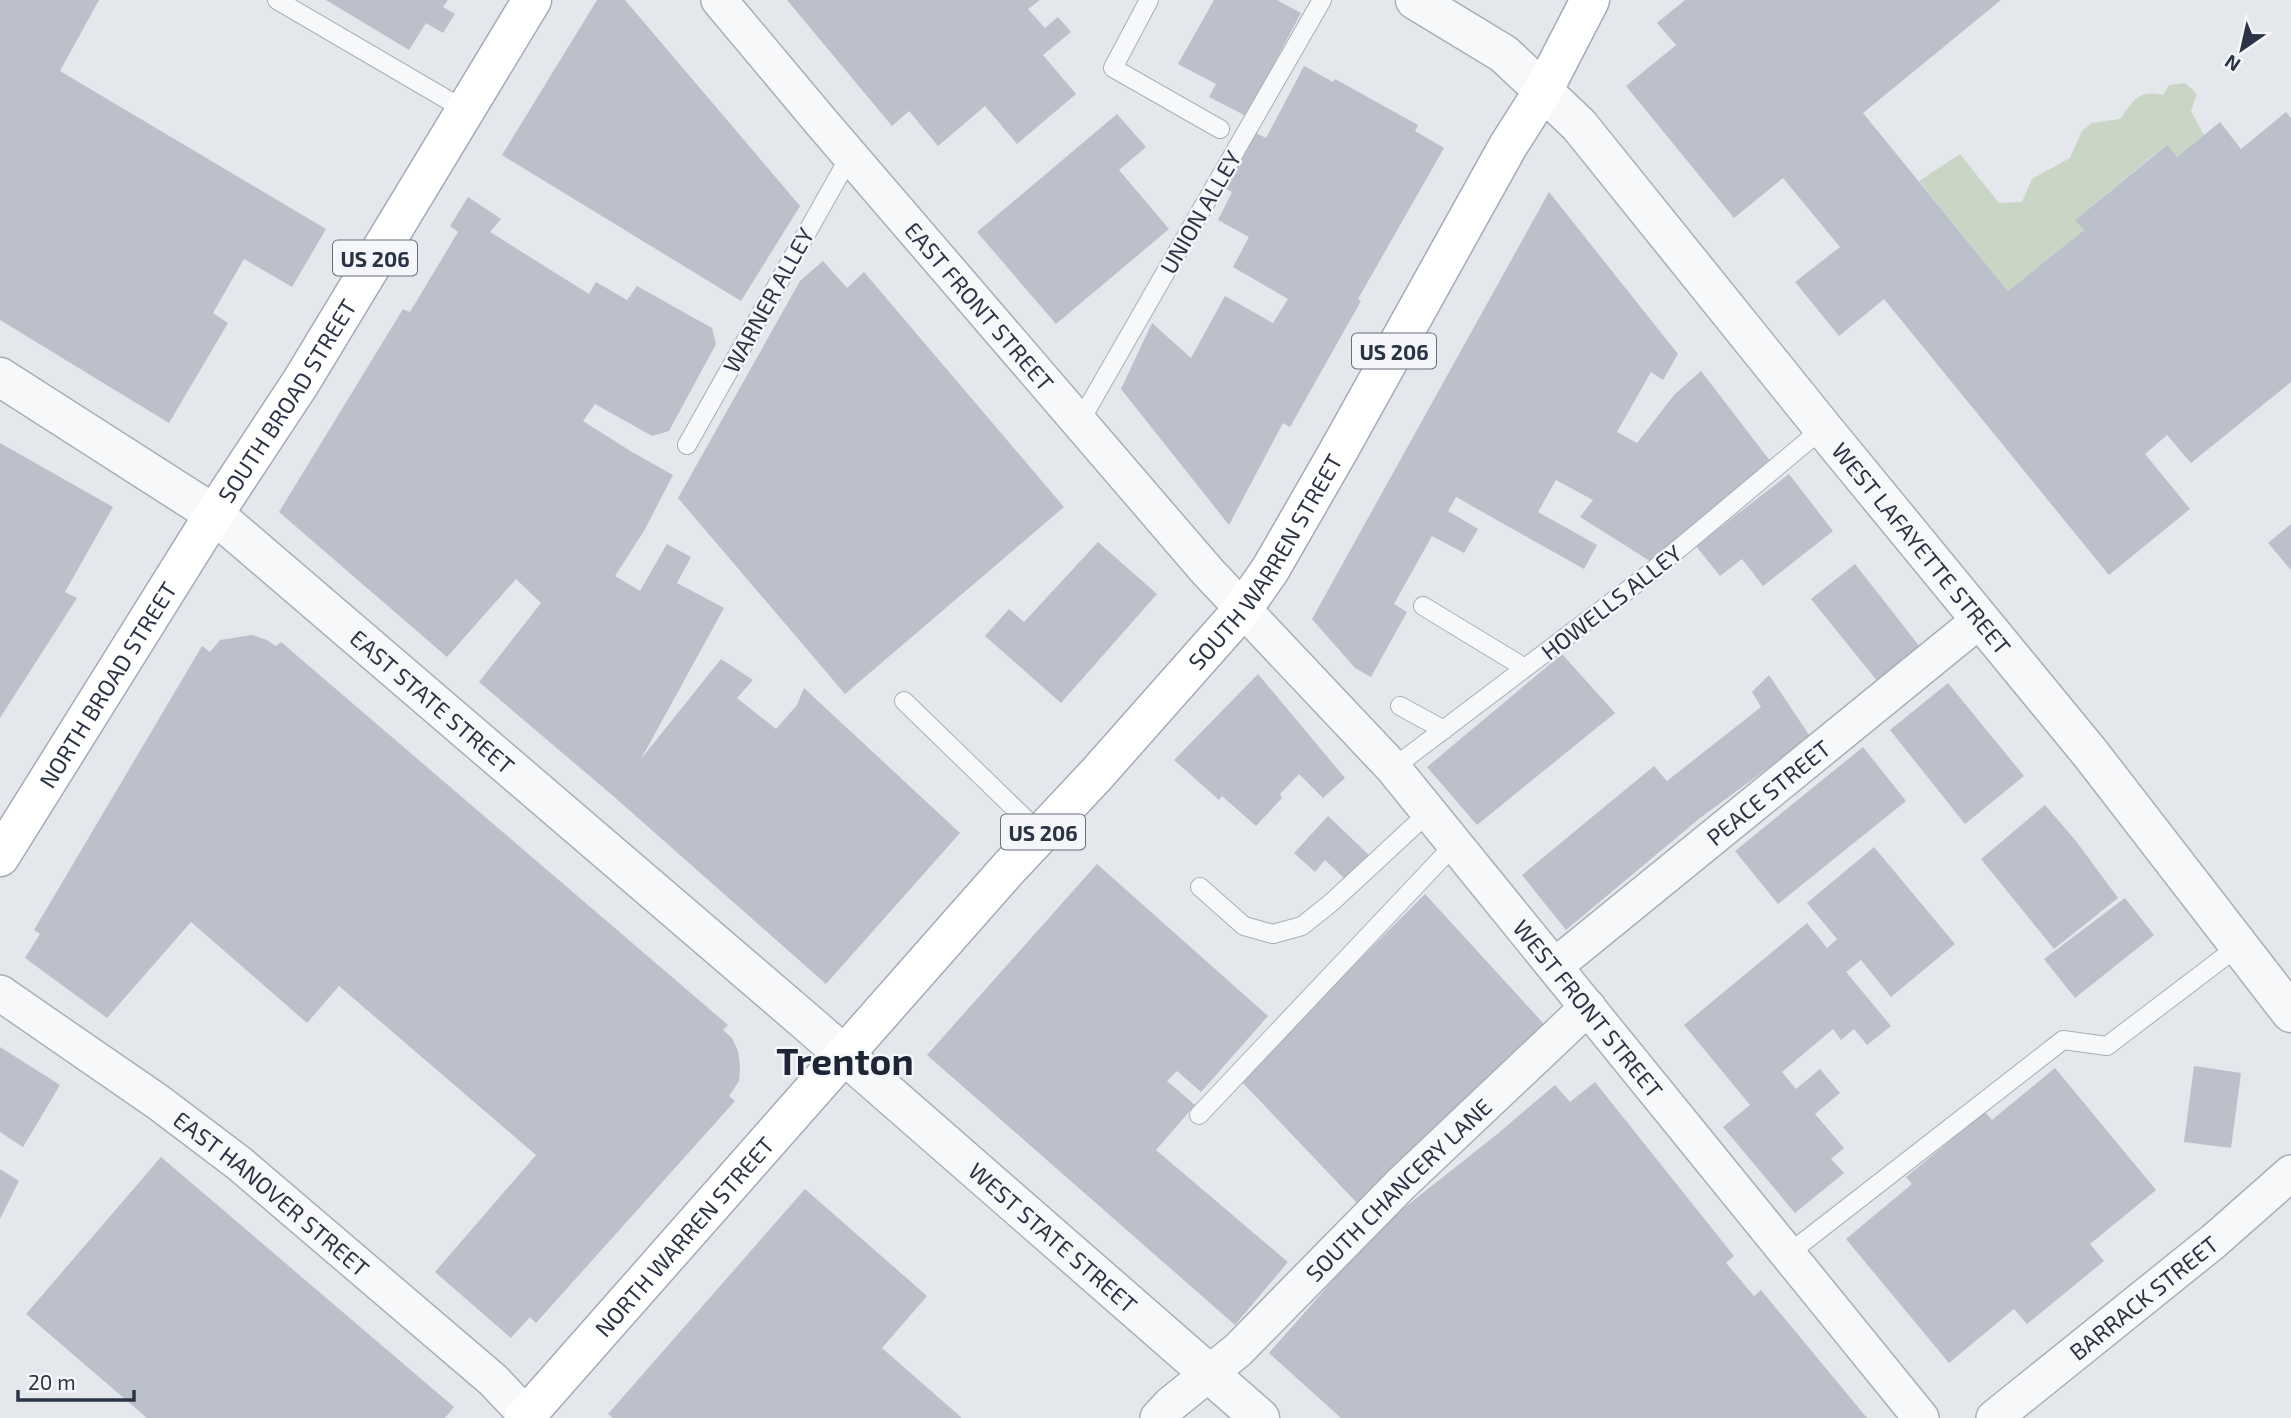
<svg xmlns="http://www.w3.org/2000/svg" width="2291" height="1418" viewBox="0 0 2291 1418" font-family="'Exo 2',sans-serif">
<rect width="100%" height="100%" fill="#e4e7ec"/>
<path fill="#c9d6c5" d="M2185,83L2197,94L2191,111L2204,135L2177,157L2166,145L2076,219L2084,230L2008,291L1919,181L1960,154L1999,203L2022,202L2032,179L2070,158L2082,131L2092,123L2120,119C2134,101 2137,89 2163,95L2169,85Z"/>
<path fill="#bbc0ca" d="M0,0H99L60,71L326,229L292,287L244,259L213,313L228,323L169,423L0,320Z
M326,0H448L443,7L455,14L443,33L426,23L409,50Z
M597,0H625L800,206L741,301L502,155Z
M787,0H1040L1028,9L1045,28L1058,17L1071,32L1043,55L1076,94L1017,144L985,106L938,146L909,111L892,126Z
M1214,0H1277L1301,13L1246,116L1209,97L1216,84L1178,64Z
M1685,0H2001L1863,113L2008,291L2084,230L2075,220L2167,145L2177,157L2220,122L2241,149L2286,112L2291,118V382L2191,463L2167,435L2145,454L2190,509L2109,575L1884,299L1839,336L1795,282L1840,247L1783,178L1734,218L1626,86L1676,45L1657,23Z
M1304,66L1333,82L1335,79L1418,125L1415,131L1444,148L1358,299L1361,301L1290,427L1283,423L1229,525L1121,389L1152,323L1191,358L1225,296L1273,323L1288,299L1233,267L1249,237L1218,220L1232,192L1226,189L1256,133L1266,138Z
M1117,114L1146,147L1119,170L1169,229L1056,324L977,232Z
M1549,192L1678,354L1663,380L1651,372L1617,432L1637,443L1674,395L1701,371L1774,466L1653,563L1580,517L1593,500L1556,480L1538,512L1597,545L1584,569L1456,497L1448,511L1478,529L1464,553L1432,536L1394,604L1407,612L1371,677L1355,668L1312,619Z
M468,197L501,219L490,232L589,294L596,282L627,300L637,286L712,328L716,344L669,431L652,436L595,404L583,421L632,452L673,475L644,531L615,576L640,591L667,544L691,557L677,583L724,608L641,759L721,659L753,680L737,698L776,729L797,705L804,688L960,833L826,984L612,795L479,682L541,603L516,579L447,657L279,512L403,309L410,312L458,232L450,226Z
M823,261L847,288L864,272L1064,507L845,694L678,498L800,281Z
M0,443L113,507L65,592L77,598L0,718Z
M1789,474L1833,531L1763,586L1742,559L1720,576L1696,546Z
M2291,524V570L2268,543Z
M1098,542L1157,594L1061,703L985,636L1009,609L1024,622Z
M1855,564L1920,647L1878,682L1811,599Z
M252,635L267,640L276,646L281,642L728,1025L723,1030L732,1038L738,1051L740,1066L739,1081L729,1096L735,1101L536,1323L530,1317L511,1338L435,1272L536,1155L339,986L307,1023L191,922L107,1018L25,958L40,934L34,930L202,646L210,652L220,640Z
M1562,654L1615,713L1477,825L1427,767Z
M1258,674L1345,778L1323,798L1299,774L1280,794L1282,798L1256,826L1222,796L1219,800L1174,760Z
M1769,675L1809,735L1772,765L1700,818L1566,930L1522,875L1654,766L1667,781L1761,707L1752,692Z
M1948,683L2024,776L1965,824L1890,730Z
M1863,747L1906,801L1778,904L1735,851Z
M2045,805L2076,841L2118,898L2054,949L1981,859Z
M1328,816L1369,855L1346,880L1325,860L1315,872L1294,853Z
M1874,847L1955,944L1891,997L1861,960L1846,972L1891,1026L1867,1045L1854,1029L1841,1040L1833,1029L1782,1072L1796,1089L1820,1069L1840,1093L1815,1114L1844,1148L1831,1159L1844,1173L1795,1213L1723,1127L1750,1105L1684,1025L1807,923L1827,948L1837,939L1807,903Z
M1097,864L1268,1016L1201,1092L1177,1071L1167,1081L1195,1105L1156,1150L1288,1262L1235,1325L927,1055Z
M1425,894L1544,1024L1357,1203L1241,1081L1322,997Z
M2125,898L2154,935L2075,998L2044,959Z
M0,1047L60,1085L23,1147L0,1132Z
M2194,1066L2241,1073L2231,1148L2184,1142Z
M2055,1068L2156,1190L2090,1244L2104,1261L2027,1324L2014,1309L1949,1363L1846,1239L1912,1184L1906,1177L1985,1112L1992,1120Z
M1595,1082L1734,1256L1726,1263L1754,1296L1761,1290L1867,1418H1341L1269,1353L1380,1227L1496,1135L1555,1085L1570,1102Z
M161,1157L454,1407L445,1418H147L26,1314Z
M0,1169L19,1181L0,1219Z
M805,1189L927,1296L882,1348L962,1418H613L608,1414Z"/>
<g fill="none" stroke-linecap="round" stroke-linejoin="round">
<g stroke="#a9aeb7" stroke-width="20">
<path id="service" d="M277,0L465,110
M1149,0L1113,68L1220,129
M1079,423L1322,0
M687,445L850,156
M1423,606L1525,668
M904,701L1041,834
M1400,706L1444,730
M1393,768L1645,577L1823,428
M1200,887L1244,926L1273,934L1302,926L1332,902L1429,812
M1199,1115L1455,844
M1788,1254L2063,1040L2107,1046L2240,945"/>
</g>
<g stroke="#a9aeb7" stroke-width="38">
<g id="minor">
<path id="s1" d="M719,0L822,123L1208,572L1393,768L1921,1418"/>
<path id="s2" d="M1555,966L1981,619"/>
<path id="s3" d="M0,993L158,1102L240,1164L493,1380L529,1418"/>
<path id="s4" d="M1158,1418L1171,1404L1238,1350L1401,1184L1588,1007"/>
<path id="s5" d="M1994,1418L2214,1241L2291,1173"/>
</g>
</g>
<g stroke="#a9aeb7" stroke-width="41">
<g id="tertiary">
<path id="s6" d="M1415,0L1504,54L1579,125L1823,428L2090,753L2291,1013"/>
<path id="s7" d="M0,377L214,514L810,1025L1260,1418"/>
</g>
</g>
<g stroke="#a3abb8" stroke-width="41">
<g id="primary">
<path id="s8" d="M0,857L214,514L301,382L532,0"/>
<path id="s9" d="M524,1418L1007,870L1096,775L1242,610L1270,570L1339,450L1508,146L1543,91L1590,0"/>
</g>
</g>
<use href="#service" stroke="#f7f8fa" stroke-width="18"/>
<use href="#minor" stroke="#f7f8fa" stroke-width="35"/>
<use href="#tertiary" stroke="#f7f8fa" stroke-width="38"/>
<use href="#primary" stroke="#fff" stroke-width="38"/>
</g>
<g text-anchor="middle" dominant-baseline="central" stroke-width="5" stroke-linejoin="round" paint-order="stroke">
<g fill="#f4f6f9" stroke="#676e7b" stroke-width="2">
<rect x="333" y="240.5" width="84" height="35" rx="5"/>
<rect x="1352" y="333.5" width="84" height="35" rx="5"/>
<rect x="1001" y="814.5" width="84" height="35" rx="5"/>
</g>
<g font-size="21" font-weight="bold" fill="#2b3445">
<text x="375" y="258">US 206</text>
<text x="1394" y="351">US 206</text>
<text x="1043" y="832">US 206</text>
</g>
<g font-size="23" fill="#2b3445" stroke="#f4f6f9">
<text transform="translate(1200 212) rotate(-60)">UNION ALLEY</text>
<text transform="translate(768 300) rotate(-61)">WARNER ALLEY</text>
<text stroke="none"><textPath href="#s1" startOffset="402">EAST FRONT STREET</textPath></text>
<text stroke="none"><textPath href="#s8" startOffset="539">SOUTH BROAD STREET</textPath></text>
<text stroke="none"><textPath href="#s6" startOffset="752">WEST LAFAYETTE STREET</textPath></text>
<text stroke="none"><textPath href="#s9" startOffset="1134">SOUTH WARREN STREET</textPath></text>
<text transform="translate(1611 602) rotate(-38)">HOWELLS ALLEY</text>
<text stroke="none"><textPath href="#s8" startOffset="203">NORTH BROAD STREET</textPath></text>
<text stroke="none"><textPath href="#s7" startOffset="542">EAST STATE STREET</textPath></text>
<text stroke="none"><textPath href="#s2" startOffset="275">PEACE STREET</textPath></text>
<text stroke="none"><textPath href="#s1" startOffset="1332">WEST FRONT STREET</textPath></text>
<text stroke="none"><textPath href="#s4" startOffset="332">SOUTH CHANCERY LANE</textPath></text>
<text stroke="none"><textPath href="#s3" startOffset="338">EAST HANOVER STREET</textPath></text>
<text stroke="none"><textPath href="#s7" startOffset="1362">WEST STATE STREET</textPath></text>
<text stroke="none"><textPath href="#s9" startOffset="242">NORTH WARREN STREET</textPath></text>
<text stroke="none"><textPath href="#s5" startOffset="192">BARRACK STREET</textPath></text>
</g>
<g font-size="37" font-weight="bold" fill="#1d2536" stroke="#f4f6f9">
<text x="845" y="1060">Trenton</text>
</g>
</g>
<g transform="translate(2242 49) rotate(214)" stroke="#f4f6f9" stroke-width="5" paint-order="stroke">
<path d="M0-5L12 26L0 18L-12 26Z" fill="#2b3445"/>
<text y="-10" font-size="19" font-weight="bold" text-anchor="middle" fill="#2b3445">N</text>
</g>
<path d="M18 1390v10h116v-10" fill="none" stroke="#2b3445" stroke-width="3.5"/>
<text x="28" y="1390" font-size="21" fill="#2b3445" stroke="#f4f6f9" stroke-width="5" paint-order="stroke">20 m</text>
</svg>
